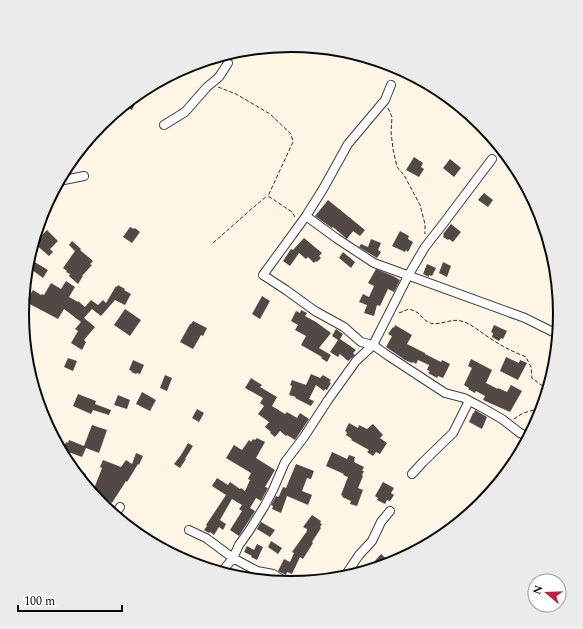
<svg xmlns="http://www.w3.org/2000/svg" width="583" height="629" viewBox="0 0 583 629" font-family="Spectral,serif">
<rect width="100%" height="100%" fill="#fff6e7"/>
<path fill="#524947" d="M141,91L132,110L123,106Z
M414,157L423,163L421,167L424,169L419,177L406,170Z
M450,159L461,168L454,177L443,168Z
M484,193L493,200L488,207L478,200Z
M328,200L365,230L360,236L353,231L347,239L333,227L332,228L315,216Z
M451,224L461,232L453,242L449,239L448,240L443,237L444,235L443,234Z
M130,227L134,229L135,228L140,232L132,243L123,237Z
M47,230L58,241L50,249L53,252L49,256L34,243Z
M400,231L409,236L408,239L413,242L408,252L406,250L405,252L392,246Z
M304,238L322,253L319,256L321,258L317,262L316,261L314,263L308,257L306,259L299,253L290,266L283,261L291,249L293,250Z
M371,239L381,243L378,250L381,252L377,258L359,247L361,244L368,247Z
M72,241L81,249L80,250L93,261L90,264L92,265L82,276H83L78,284L69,276L70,274L66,272L67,271L63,268L75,251L69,245Z
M343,252L355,262L351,268L339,258Z
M28,258L48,270L43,278L27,266Z
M443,262L451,266L447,277L439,273Z
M427,264L436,268L432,276L429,275V277L423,274Z
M376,269L393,276L400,280L394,292L388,289L380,306L377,305L374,316L364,313L367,305L359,302L363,294L369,297L374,286L368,283Z
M66,281L75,287L69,297L78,302V301L85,307L91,300L98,305L103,300L106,303L116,286L117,287L118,285L125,289L124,290L131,294L125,305L115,300L101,316L92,309L84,318L95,327L84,340L86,342L82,350L71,343L78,331L75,329L81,322L64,309L58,319L24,301L27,295L29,296L33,290L41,295L42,294L44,295L51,283L61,289Z
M262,296L270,301L260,319L252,314Z
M125,309L141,320L130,336L114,325Z
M301,310L307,313L305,316L316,322L331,333L319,348L331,355L327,362L321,358L322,357L301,345L306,336L295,330L298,325L291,321L296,311L300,313Z
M193,321L207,328L203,336L201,335L193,349L180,342L190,324H191Z
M395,325L412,335L407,344L425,353V354L441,362L442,360L450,364L443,378L438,376L437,378L428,373L430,371L427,370L429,365L418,360L416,364L413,362L412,363L405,360L386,347L392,336L388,334L393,327L394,328Z
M494,325L507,331L503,339L501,338L499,341L492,337L493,333L491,332Z
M336,329L343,334L340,339L356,350L353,353L355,355L348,361L340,354L338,357L330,352L338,340L332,336Z
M506,357L519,363L520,360L527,363L518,380L500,371Z
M68,358L77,361L73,371L64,367Z
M471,359L492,370L486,383L498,389V388L507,392L511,385L522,391L510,412L483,400L485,396L476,391L475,393L468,389L469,388L464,385L472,368L468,366Z
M133,360L144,365L140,374L137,373L136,374L131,372L132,371L129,370Z
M311,374L320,378L323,375L331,380L329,382L331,383L327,390L325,389L324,391L316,385L309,399L314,401L311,406L295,398L296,397L289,395L292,386L290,385L292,380L306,385Z
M165,375L172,378L167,391L160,388Z
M251,378L262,385L260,387L277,397L272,406L285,414L287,412L297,418L300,413L309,419L295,440L287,435L286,436L280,431L275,437L270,433L271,432L265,427L269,422L258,414L264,406L260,403L263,398L245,388Z
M142,392L156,400L150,411L136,404Z
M78,394L96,401L95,404L111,410L109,415L93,410L91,414L73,406Z
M118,395L130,400L127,409L114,405Z
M197,409L204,413L199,422L192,418Z
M475,410L487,417L482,429L469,422L473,413H474Z
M349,423L358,428L359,425L367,429L373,424L383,435L380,438L387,443L380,454L376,452L373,456L367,452L369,450L351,440L352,439L346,435L347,432L345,431Z
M92,425L107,430L99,453L86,448L82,457L63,450L66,442L68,443L69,440L84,446Z
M257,438L265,442L256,458L275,470L265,487L268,488L261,501L256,498L250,508L255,511L239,536L230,530L242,511L239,509L242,505L232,499L220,520L226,524L223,530L219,527L214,535L210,532L209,533L204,530L207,526L206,525L226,495L212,486L217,478L228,485L230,482L240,489L241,488L245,491L250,480L248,479L251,473L226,458L234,445L242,450L249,440L251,442L253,439L255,440Z
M188,443L193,446L185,459H186L180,468L174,464L181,455Z
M332,452L347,459L349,455L355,457L354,462L364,467L362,471H364L362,475L363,476L358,488L363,490L357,506L350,504L351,501L342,497L343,496L341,495L348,477L343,475L344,474L326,466Z
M136,453L143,456L139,465L138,464L127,482L126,481L112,503L99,494L97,500L92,494L102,468L100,467L103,460L121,467L126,460L132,464Z
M296,464L314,471L311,479L307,478L302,491L312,495L308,505L287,496L281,513L272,509L273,506L271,505L276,496L278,497L279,496L283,487L286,488Z
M70,467L86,474L83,483Z
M383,482L394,488L391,493L394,495L390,501L387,500L385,504L377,500L378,498L375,496Z
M312,515L321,521L320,523L322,524L320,527L321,528L312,542L313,543L303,559L300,557L292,574L287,572L286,575L278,571L284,559L290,562L294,553L292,552L307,531V529L303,527Z
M261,522L275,530L270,537L257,529Z
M271,541L282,548L278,554L268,547Z
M257,544L263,547L257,560L251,557L252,556L244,552L247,546L254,550Z
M381,554L392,564L381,568L374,562Z"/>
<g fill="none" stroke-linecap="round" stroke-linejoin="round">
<g stroke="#3d3d3d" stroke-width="10">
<path id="minor" d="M391,85L385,100L348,144L323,189L306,216L263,275L286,290L315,311L344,327L361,342L373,345L387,355L445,393L464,398L481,407L502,419L520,433L530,437
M164,125L185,112L207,87L219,77L228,63
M59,181L84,176
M306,216L336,238L374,263L525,318L559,335
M412,474L423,462L453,433L469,401
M114,516L120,507
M189,530L206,538L233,558L244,564L257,571L273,574L289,584
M221,573L233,558L239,545L249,531L264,507L273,490L285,462L304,437L328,400L356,361L373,345L408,276L425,247L443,224L492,159
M343,579L359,555L372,541L381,522L390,511"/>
</g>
<path stroke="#2c2c2c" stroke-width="1" stroke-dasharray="4 2" stroke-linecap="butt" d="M218,87L236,94L270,114L291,134L293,142L268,196L292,212L295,217
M388,108L392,117L391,132L393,149L397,167L404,175L420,205L425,224V234
M213,243L256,205L267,196
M399,313L409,309C412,310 415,311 418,313C421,316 425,321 430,323C440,326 451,318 461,321C473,324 482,334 493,340C503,347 514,352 526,357L531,367L532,378L549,391
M514,419L523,413L534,410L544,406"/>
<use href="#minor" stroke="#fff" stroke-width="8"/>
</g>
<path d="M0 0H583V629H0ZM29 314a262 262 0 1 1 524 0a262 262 0 1 1-524 0Z" fill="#ebebeb" fill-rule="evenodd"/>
<path fill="none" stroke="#0a0a0a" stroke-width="2" d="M29 314a262 262 0 1 1 524 0a262 262 0 1 1-524 0Z"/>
<g transform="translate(547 593) rotate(289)"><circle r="19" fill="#ffffff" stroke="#9d9d9d"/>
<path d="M0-3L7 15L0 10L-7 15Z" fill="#b82444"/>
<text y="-6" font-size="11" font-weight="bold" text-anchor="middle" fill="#0a0a0a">N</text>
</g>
<path d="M18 605v6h104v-6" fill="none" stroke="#0a0a0a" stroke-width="2"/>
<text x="24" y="605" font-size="12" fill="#0a0a0a" stroke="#ffffff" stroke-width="3" paint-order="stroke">100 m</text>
</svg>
